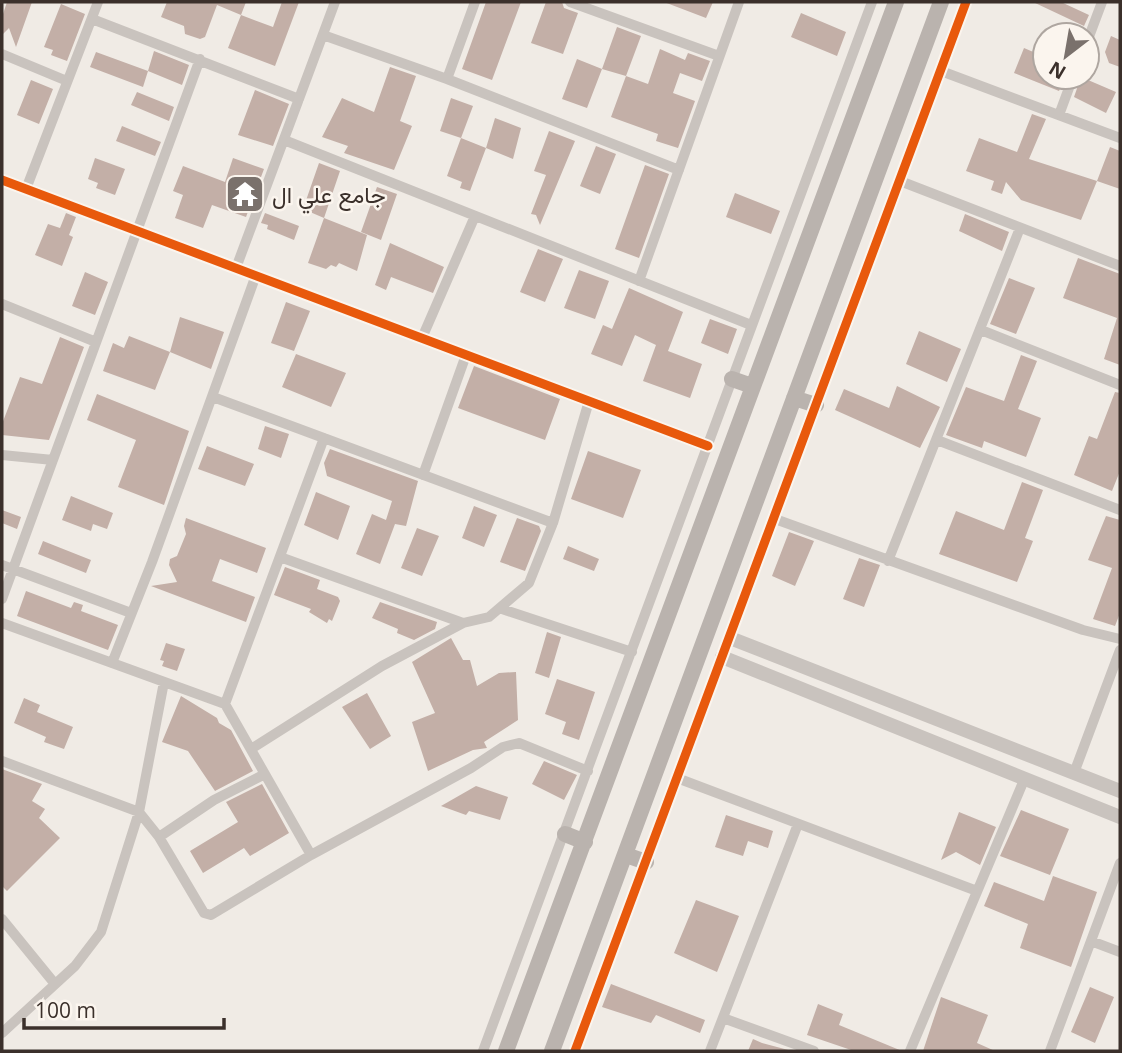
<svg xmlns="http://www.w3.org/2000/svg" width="1122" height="1053" viewBox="0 0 1122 1053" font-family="'Open Sans',Vazirmatn,sans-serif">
<rect width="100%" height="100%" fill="#f0ebe5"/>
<path fill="#c3afa7" d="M7,2H32L16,47L9,28L2,35V17Z
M167,2H246L241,15L217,5L205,37L200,39L185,34L184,26L161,17Z
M282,2H299L275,66L228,48L241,15L273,27Z
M486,2H521L492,80L462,69Z
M546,2H562L564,8L578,13L563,54L531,43Z
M664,2H713L706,18Z
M1033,2H1061L1089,15L1084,26Z
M61,4L85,14L67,61L51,55L53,50L44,47Z
M801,13L846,32L837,56L791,37Z
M617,27L641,36L626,76L602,69Z
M1111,36L1120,40V67L1109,63L1105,52Z
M1024,48L1045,57V77H1065L1059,91L1014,73Z
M660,49L685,60L688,53L710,61L702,81L680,73L673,93L695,101L678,148L656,141L658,134L611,117L626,76L648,84Z
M154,51L189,65L182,85L148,71Z
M96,52L148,71L143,87L90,67Z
M577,59L602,69L587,108L562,99Z
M390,67L416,76L400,121L412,126L394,170L344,153L348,146L322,137L342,98L374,112Z
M1081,77L1116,92L1106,113L1074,97Z
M31,80L53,89L39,124L17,115Z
M255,90L289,104L273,146L238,135Z
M137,92L174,107L169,121L131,105Z
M451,98L473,106L461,138L440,131Z
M1032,114L1046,119L1029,159L1097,181L1081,220L1021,200L1006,182L1002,194L991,190L994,181L966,171L979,138L1017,152Z
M495,118L521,128L513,159L486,148Z
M122,126L161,142L155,156L116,141Z
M549,131L575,141L540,225L536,215L531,214L546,175L534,171Z
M461,138L486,148L470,191L460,188L462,182L447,176Z
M596,146L616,154L600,194L580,186Z
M1110,147L1120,151V189L1097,181Z
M95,158L125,169L115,195L96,188L98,183L88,179Z
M233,158L264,169L246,217L212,205L203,228L175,218L183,195L173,191L183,166L225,182Z
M319,163L340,171L324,218L303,209Z
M645,165L669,174L639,258L615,249Z
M377,187L397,194L381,240L361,232Z
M735,193L780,211L771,234L726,217Z
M66,213L76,217L69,235L73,237L62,266L35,255L48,224L60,228Z
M265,213L299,226L294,240L267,229L268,225L261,223Z
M965,214L1009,232L1002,251L959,231Z
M324,218L367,235L357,271L339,263L336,267L331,265L326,269L308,263Z
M390,243L444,267L433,293L391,277L386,290L375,285Z
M538,249L563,259L545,302L520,292Z
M1078,258L1120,274V365L1104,359L1117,318L1063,298Z
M579,270L609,281L595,319L564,308Z
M85,272L108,282L95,315L72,306Z
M1009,278L1035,288L1016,334L990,324Z
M629,288L683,312L668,351L702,364L690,398L643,381L656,345L635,335L622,366L591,354L603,325L612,329Z
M286,302L310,311L294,351L271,343Z
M180,317L224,332L211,369L170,352Z
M710,319L737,329L728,354L701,343Z
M919,331L961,349L947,382L906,364Z
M129,336L170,352L155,390L103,371L113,343L124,348Z
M60,337L84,347L49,440L2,435V424L20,377L42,384Z
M296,354L346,373L331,407L282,387Z
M1021,355L1037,361L1018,409L1041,418L1026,457L984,441L982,448L946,435L966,387L1004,401Z
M474,366L560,399L545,440L458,408Z
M897,386L940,407L920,448L835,410L844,389L889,408Z
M1115,392L1120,393V471L1112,491L1074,475L1089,436L1097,439Z
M97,394L189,431L164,505L118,487L136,440L87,420Z
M265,426L289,434L281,458L258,449Z
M207,446L254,464L245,486L198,469Z
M330,449L418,481L406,526L395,524L380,564L356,554L372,514L386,520L392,501L327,476L324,463Z
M588,451L641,470L623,518L571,499Z
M1022,482L1043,490L1025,538L1033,541L1017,582L939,554L956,511L1004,530Z
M316,492L350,506L338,540L304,525Z
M71,496L113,513L107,529L93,524L91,531L62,520Z
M474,506L497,515L484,547L462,538Z
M2,510L21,517L17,529L2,523Z
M1106,516L1120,520V613L1115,626L1093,619L1112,568L1088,560Z
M186,518L266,548L257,573L220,559L212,581L255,597L246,622L151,586L177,582L169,565L170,559L177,556L186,534L184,526Z
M517,518L539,526L541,531L525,571L500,562Z
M417,528L439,536L422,576L401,568Z
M789,532L814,541L795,586L772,576Z
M43,541L91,560L86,573L38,554Z
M568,546L599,559L594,571L563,559Z
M859,558L880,565L864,607L843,599Z
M285,567L320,580L317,589L338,597L340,601L332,621L329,619L327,623L309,612L311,609L274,595Z
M26,591L71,608L74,602L83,605L81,611L118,625L108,650L17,616Z
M380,602L437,622L435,629L414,640L397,633L398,629L372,618Z
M547,632L561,637L549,678L535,673Z
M451,638L463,660H470L477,686L499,673L516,672L518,720L484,742L487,748L473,750L428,771L412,722L435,713L412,662Z
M166,643L185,649L177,671L162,666L164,661L160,660Z
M557,679L595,692L579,740L562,734L566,722L545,714Z
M367,693L391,736L370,749L342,707Z
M181,696L217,718L219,723L231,730L253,771L215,791L188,751L162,742Z
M24,698L40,705L37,712L73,727L64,749L44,742L46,737L14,723Z
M544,761L577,775L564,800L532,784Z
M2,769L42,784L32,801L45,809L39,818L60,838L7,891L2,886Z
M262,784L289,833L250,856L244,848L203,873L190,851L238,822L226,802Z
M476,786L508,797L500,820L469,811L466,815L441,806Z
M1021,810L1069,829L1050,875L1000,856Z
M959,812L996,827L980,865L956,852L941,860Z
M726,815L773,831L768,848L748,841L743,856L715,847Z
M1053,876L1097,892L1071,967L1020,948L1028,924L984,906L994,882L1044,901Z
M696,900L739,916L717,972L674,953Z
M611,984L705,1020L700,1033L656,1015L651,1023L602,1007Z
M1090,987L1114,997L1095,1043L1071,1032Z
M941,997L988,1015L977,1043L995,1051H923Z
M818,1004L843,1014L839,1025L902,1051H854L807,1035Z
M753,1039L762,1043L792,1051H748Z"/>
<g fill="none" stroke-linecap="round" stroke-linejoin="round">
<path stroke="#c9c3be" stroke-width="10" d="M570,2L719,56
M92,19L299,99
M323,35L447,79L679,170
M1087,42L1102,2
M2,54L67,81
M941,71L1120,138
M447,79L475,2
M1059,115L1073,77
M284,140L751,325
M2,180L708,446
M900,181L1120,266
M26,189L98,2
M236,268L335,2
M639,281L739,2
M2,304L96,342
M981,330L1120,385
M422,338L475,216
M213,397L553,523
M937,440L1120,510
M2,455L53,460
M423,475L466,355
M775,519L1083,630L1120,639
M280,557L463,623
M888,561L1020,228
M2,565L131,613
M2,599L200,59
M502,609L632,652
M2,623L225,704L311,855
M112,663L152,562L256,275
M225,704L324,438
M251,749L382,666L463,623L489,617L529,583L553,523L589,401
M2,761L139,812L159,837L214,800L265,774
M1074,773L1120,650
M677,778L977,891
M159,837L204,913L211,915L311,855L471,768L503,747L519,743L588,771
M2,919L55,984
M1091,941L1120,952
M723,1018L814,1051
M2,1033L75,966L101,932L139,812L164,682
M483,1051L872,2
M575,1051L966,2
M710,1051L798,824
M910,1051L1024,780
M1050,1051L1120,863"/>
<path stroke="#c9c3be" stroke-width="14" d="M730,638L1120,791
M722,657L1120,817"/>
<path stroke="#bab3ae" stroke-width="16" d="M732,379L752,386
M794,398L816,405
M565,834L585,842
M626,855L646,862
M506,1051L896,2
M552,1051L941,2"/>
<g stroke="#fbf5ee" stroke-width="13">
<path id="cycleway" d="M2,180L708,446
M575,1051L966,2"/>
</g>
<use href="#cycleway" stroke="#e8590c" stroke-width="9"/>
</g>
<defs>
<g id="temple-square" transform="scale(2.0125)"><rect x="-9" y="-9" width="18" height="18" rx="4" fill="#7a716c" stroke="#fbf5ee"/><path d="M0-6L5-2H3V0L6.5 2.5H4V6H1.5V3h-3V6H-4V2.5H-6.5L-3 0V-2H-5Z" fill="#fff"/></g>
</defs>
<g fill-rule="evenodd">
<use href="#temple-square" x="245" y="194"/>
</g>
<g text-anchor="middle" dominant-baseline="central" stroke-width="5" stroke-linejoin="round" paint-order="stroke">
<g font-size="23" fill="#3b302b" stroke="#fbf5ee" text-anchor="start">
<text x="272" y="194">جامع علي ال</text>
</g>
</g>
<rect width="1122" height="1053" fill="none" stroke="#3b302b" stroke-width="7"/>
<g transform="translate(1066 56) rotate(211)"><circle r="33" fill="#fbf5ee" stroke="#aea6a0" stroke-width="2"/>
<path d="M0-5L12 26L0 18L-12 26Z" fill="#7a716c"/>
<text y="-10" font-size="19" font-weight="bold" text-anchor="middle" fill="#3b302b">N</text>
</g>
<path d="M24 1018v10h200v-10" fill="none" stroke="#3b302b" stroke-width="3.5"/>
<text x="35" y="1018" font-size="21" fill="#3b302b" stroke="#fbf5ee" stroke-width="5" paint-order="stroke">100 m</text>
</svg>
